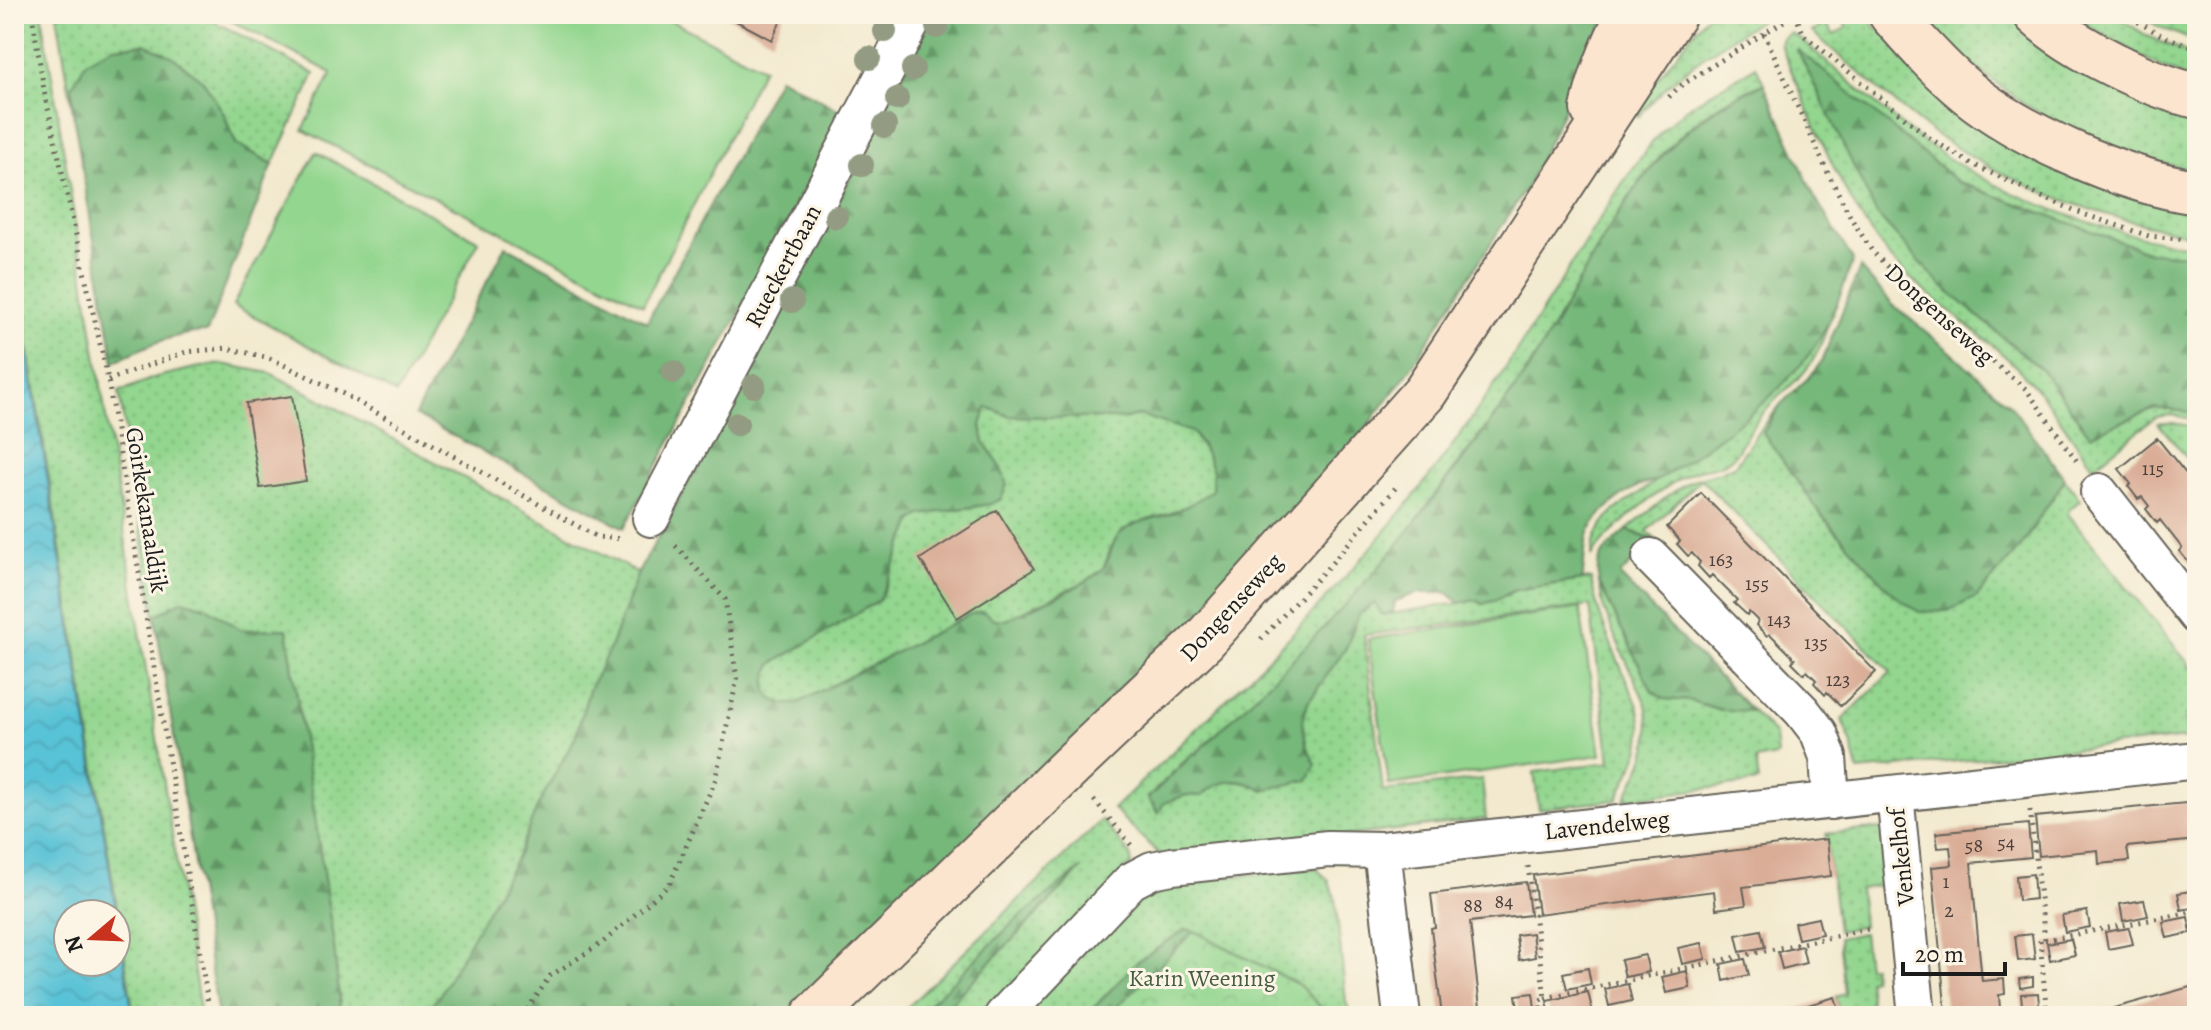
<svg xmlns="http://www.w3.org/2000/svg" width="2211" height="1030" viewBox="0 0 2211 1030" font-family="Alegreya,serif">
<defs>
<pattern id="grass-dots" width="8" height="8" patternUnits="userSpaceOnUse" patternTransform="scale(2)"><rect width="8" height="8" fill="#93d68f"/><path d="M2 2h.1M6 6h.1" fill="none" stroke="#7eb77b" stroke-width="1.8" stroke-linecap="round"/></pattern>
<pattern id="forest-firs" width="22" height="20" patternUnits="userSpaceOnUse" patternTransform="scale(2)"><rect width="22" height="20" fill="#76b77a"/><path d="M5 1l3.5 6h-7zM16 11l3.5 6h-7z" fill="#609463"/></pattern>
<pattern id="park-crowns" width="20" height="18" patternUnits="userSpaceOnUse" patternTransform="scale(2)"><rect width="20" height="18" fill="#93d68f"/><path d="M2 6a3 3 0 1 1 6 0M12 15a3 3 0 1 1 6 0" fill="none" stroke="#7eb77b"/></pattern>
<pattern id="water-waves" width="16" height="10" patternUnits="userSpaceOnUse" patternTransform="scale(2)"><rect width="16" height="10" fill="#59c2d6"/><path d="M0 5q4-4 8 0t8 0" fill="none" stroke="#4da6b7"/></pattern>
</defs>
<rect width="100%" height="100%" fill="#fcf5e5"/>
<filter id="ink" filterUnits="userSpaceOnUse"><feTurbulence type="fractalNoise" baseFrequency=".0125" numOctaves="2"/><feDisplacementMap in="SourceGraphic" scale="16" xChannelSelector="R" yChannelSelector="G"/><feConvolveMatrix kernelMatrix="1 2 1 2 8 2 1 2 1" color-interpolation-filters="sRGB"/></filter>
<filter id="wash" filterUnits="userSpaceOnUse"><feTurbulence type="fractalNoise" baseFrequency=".006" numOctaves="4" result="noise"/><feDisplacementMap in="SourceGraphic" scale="32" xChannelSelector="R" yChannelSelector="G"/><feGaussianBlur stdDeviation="1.8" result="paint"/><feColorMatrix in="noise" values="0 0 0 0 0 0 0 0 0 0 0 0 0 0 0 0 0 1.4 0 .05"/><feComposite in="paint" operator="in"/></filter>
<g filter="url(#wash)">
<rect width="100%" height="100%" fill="#f2e9ce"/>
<path fill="url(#grass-dots)" stroke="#587956" stroke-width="2" d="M14,14H42L201,1016H134L14,256Z
M57,14H200L315,74L273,164L236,144L223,112L72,86L74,119Z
M1708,14H1770C1719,46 1677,70 1638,117L1631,112Z
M1842,14H1866L1876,28L2197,210V235C2105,220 2012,187 1935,134C1892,104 1853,66 1812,32L1826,24L1834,35L1847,27L1839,16Z
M1919,14H2007L2033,37L2197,116V173L2100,144L2027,106L1959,55Z
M2068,14H2113L2149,37L2197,56V81L2161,67Z
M2136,14H2197V42L2160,27Z
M1790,33L1798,37C1839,71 1878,108 1920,139C1994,194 2106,235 2197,247V256L2149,252L1958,182L1798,51L1941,285L2041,369L2090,435L2155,408L2197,413V420L2171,415L2156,417L2093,467C2073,440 2055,409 2032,384C1987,331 1923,301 1880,245C1837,189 1809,109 1780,44L1782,38Z
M1756,66L1764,84C1747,91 1731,97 1715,108C1627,166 1583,284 1527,371C1505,405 1479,436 1455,468C1440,487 1426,507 1412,527C1350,608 1270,684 1195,754L1193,753L1148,798L1163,803L1186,795L1202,796C1221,777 1241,778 1264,790L1316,764L1307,747L1302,722L1308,702L1346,648L1359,614L1375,603L1383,615L1478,600L1494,601L1515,590L1591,579C1599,624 1620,664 1638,706C1649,750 1633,762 1617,800L1539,809L1534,772L1610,762L1590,606L1364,635L1383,791L1482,779L1486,819L1170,857L1159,854L1113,809C1219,707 1327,607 1418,491C1471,424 1516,353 1561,281C1581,248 1601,216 1622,184C1637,163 1652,140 1671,122C1695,99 1728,84 1756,66Z
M1832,314C1826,330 1822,346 1813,360C1805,374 1791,385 1779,396C1769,406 1759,417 1751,429C1742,440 1738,456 1725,463C1716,468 1705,468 1695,471C1670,480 1603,534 1592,557C1592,537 1601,525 1614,511L1727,431L1764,401L1794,371L1816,344Z
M222,364L270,373L320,399L638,573L610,648L589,690L575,738L538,805L517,857L438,999L419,1016H343L340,1008L334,946L287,629L242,630L206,607L183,600L155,616L119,392L156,377L195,368Z
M1781,404L1764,433L1823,517L1894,595L1977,597L2022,545L2065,479L2080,500L2069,510L2068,514L2197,674V713L2185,715L2187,738L1858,771L1851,742L1842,720L1891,672L1701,479L1647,531L1657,541L1627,530L1669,495L1689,482L1698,478L1721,472L1735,465L1756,435Z
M987,407L1009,416L1126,419L1140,415L1192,432L1208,457L1213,471L1212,490L1198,501L1171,513L1142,522L1123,530L1113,543L1103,569L1086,581L1005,620L957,619L948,626L796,704C765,705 761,690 772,664L879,600L913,521L921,515L991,504L1001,499L1000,466L984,442L981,425Z
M2158,423H2173L2197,427V470Z
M1599,583L1652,691L1664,699L1691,701L1721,710L1752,711L1775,735L1777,756L1756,760L1759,782L1625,799C1643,762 1655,748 1646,704L1613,632L1603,606Z
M1102,820L1130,855L1132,864L988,1016H938L1075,876L1015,921L917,1016H898Z
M1881,828L1887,885L1859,889L1863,926L1838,931L1826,834Z
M1316,868L1328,880L1335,897L1346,1001L1351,1016H1329L1299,985L1194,931L1138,961L1086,1016H1021L1129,902L1157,884Z
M1863,933L1867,967L1872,966L1873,979L1868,980L1872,1016H1841L1835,997L1845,994L1839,938Z"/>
<path fill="url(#forest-firs)" stroke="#496a4b" stroke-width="2" fill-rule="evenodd" d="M934,14H1608L1528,185L1409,371L1303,512L1185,643L792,1016H419L438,998L517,857L538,805L575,738L589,690L610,648L638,573L758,358ZM987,407L1009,416L1126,419L1140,415L1192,432L1202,445L1213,471L1212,490C1199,500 1185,508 1169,514C1154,519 1135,521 1123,531C1110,540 1112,557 1103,568C1091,584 1026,610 1005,620L994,619L983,611L970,614L796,704C765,705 761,690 772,664L879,600L913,521L921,515L991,504L1001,499L1007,485L1000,466L984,442L981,425Z
M145,44L172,56L204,82L223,112L236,144L273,164L207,332C173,333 143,347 114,362L74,119L72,86L86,62L112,47Z
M1797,49L1958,182L2149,252L2197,256V413L2155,408L2090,435L2041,369L1941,285L1877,215Z
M779,77L846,114L624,528L415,415L506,246L647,322Z
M1764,84L1815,198L1853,260C1843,288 1833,319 1816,344C1783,396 1716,440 1665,476C1657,482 1646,482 1637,487C1622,495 1605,508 1595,522C1582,539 1586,560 1582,580L1515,590L1494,601L1482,604L1478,600L1459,603L1448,593H1418L1395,601L1393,613L1382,615L1375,603L1359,614L1346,648L1308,702L1302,722L1307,747L1316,764L1308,780L1264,790C1241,778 1221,777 1202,796L1186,795L1164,803L1158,814L1148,798L1194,753L1196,754C1270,681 1348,610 1412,526C1451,475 1492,424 1527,371C1595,266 1638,132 1764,84Z
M1860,268L1893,305L1951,352L2011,406L2065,479L2022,545L1977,597L1948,611L1919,612L1894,595L1823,517L1763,433L1781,404L1810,376L1822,361Z
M1627,530L1654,541L1621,574V577L1752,711L1721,710L1691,701L1664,699L1652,691L1599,583C1593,555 1608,547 1627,530Z
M183,600L206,607L242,630L287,629L334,946L340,1008L343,1016H218L155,616Z
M1082,868L938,1016H917L1015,921Z
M1186,929L1194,931L1299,985L1329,1016H1086L1138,961Z"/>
<path fill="url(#park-crowns)" stroke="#587956" stroke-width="2" d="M1194,931L1299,985L1329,1016H1108Z"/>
<path fill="#93d68f" stroke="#587956" stroke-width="2" d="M218,14H658L763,68L643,305L303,130L332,73Z
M316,152L479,241L396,394L233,305Z
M1580,608L1601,755L1389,785L1368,639Z"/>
<path fill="url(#water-waves)" stroke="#3a6f79" stroke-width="2" fill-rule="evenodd" d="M14,267L133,1016H14ZM68,914H116V962H68Z"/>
<g id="blocks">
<path fill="#daad97" d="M723,14H784L772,40Z
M292,396L306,481L260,488L246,403Z
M2157,438L2197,487V566L2193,561L2189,563L2179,551L2182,548L2160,520L2157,523L2146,509L2149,506L2142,497L2138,499L2128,486L2131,484L2119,469Z
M1701,493L1876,672L1841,706L1827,692L1825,695L1814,683L1816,680L1807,671L1804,674L1792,662L1795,659L1770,634L1767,636L1756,625L1758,621L1749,612L1747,615L1734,603L1737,600L1712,575L1709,578L1698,566L1700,562L1692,553L1688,556L1677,544L1680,541L1667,527Z
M997,510L1034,569L957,618L920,559Z
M2197,802V840L2127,847L2129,861L2099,864L2098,850L2039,856L2035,817Z
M2028,824L2031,857L1971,863L1982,981L2004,979L2005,994L1999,995L2000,1009L1984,1011L1985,1016H1946L1932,867L1952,865L1950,847L1938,848L1936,833Z
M1827,839L1831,876L1743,887L1746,905L1716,909L1714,891L1538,914L1533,875Z
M2033,874L2035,899L2018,901L2016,876Z
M1526,882L1530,915L1470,922L1481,1016H1442L1431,928L1435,927L1431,894Z
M2197,890V907L2181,910L2178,893Z
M2144,900L2148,916L2123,921L2120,904Z
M2087,911L2090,927L2065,932L2062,915Z
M2188,917L2191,933L2167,938L2163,922Z
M1818,918L1822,934L1798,939L1794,923Z
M2129,928L2133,944L2108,949L2105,932Z
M1761,930L1765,947L1740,952L1736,935Z
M1532,933L1535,957L1519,960L1516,935Z
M2032,934L2035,959L2018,961L2015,936Z
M2071,939L2075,955L2050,960L2047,943Z
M1702,943L1706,959L1682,964L1678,948Z
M1802,946L1806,963L1782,969L1778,952Z
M1645,955L1649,972L1625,977L1621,960Z
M1745,959L1749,975L1724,981L1721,964Z
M1588,968L1591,984L1567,989L1563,973Z
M1687,971L1690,988L1666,993L1662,977Z
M2033,977V986L2020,988L2019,979Z
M1628,984L1632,1001L1609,1006L1605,989Z
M2197,985V1016H2089V1015Z
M1588,992L1592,1009L1560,1016H1550L1547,1001Z
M1533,993L1536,1016H1519L1516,995Z
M2038,993L2040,1016H2023L2021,994Z
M1835,997L1841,1016H1774V1015Z"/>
</g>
</g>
<g filter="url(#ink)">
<use href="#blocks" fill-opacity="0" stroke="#67645a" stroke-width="2"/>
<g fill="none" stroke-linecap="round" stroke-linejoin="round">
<g stroke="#67645a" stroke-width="40">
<path id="street" d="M2099,492L2197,616
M651,518L916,14
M1651,557L1802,711L1819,733L1828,757L1831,801
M1895,794L1917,1016
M1382,850L1402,1016
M1003,1016L1131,881L1152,870L1172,866L1328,849L1382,850L2197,760"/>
</g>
<g stroke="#67645a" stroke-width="48">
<path id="secondary" d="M1891,14C1913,39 1934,63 1959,85C2013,133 2125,182 2197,192
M2036,14C2071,47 2150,86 2197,96
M1593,109C1600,75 1613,45 1629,14
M814,1016L1072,765L1204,640L1425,392L1674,14"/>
</g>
<path stroke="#67645a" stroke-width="5" stroke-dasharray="2 6" stroke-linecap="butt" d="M32,14L44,90L108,380L210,1016
M1795,14L1804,35L1931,139L1972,164L2042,197L2086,215L2149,236L2197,241
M2124,14L2159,34L2197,49
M1764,33L1826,169L1851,218L1872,251L1931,311L2026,389L2079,464
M1669,97L1680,86L1795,14
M108,380L186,352L227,348L269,358L338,391L597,537L623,539
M1261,639L1331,564L1398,485
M1094,800L1131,845
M2030,810L2045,940H2040L2047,1016
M1528,866L1545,998L1540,1000L1542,1016
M2045,940L2197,911
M1545,998L1873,928
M523,1016L550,976L602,943L669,885L715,781L737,679L725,599L673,543"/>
<use href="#street" stroke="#fff" stroke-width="36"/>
<use href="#secondary" stroke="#fbe5cf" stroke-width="44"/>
</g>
<g fill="#939c82">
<circle cx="937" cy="27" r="12"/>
<circle cx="885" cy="31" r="12"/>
<circle cx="869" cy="58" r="12"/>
<circle cx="913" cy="69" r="12"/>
<circle cx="897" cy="99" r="12"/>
<circle cx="885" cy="126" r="12"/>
<circle cx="862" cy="165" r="12"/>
<circle cx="836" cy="217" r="12"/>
<circle cx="792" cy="301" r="12"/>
<circle cx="673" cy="372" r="12"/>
<circle cx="754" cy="386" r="12"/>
<circle cx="737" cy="424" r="12"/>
</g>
</g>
<g text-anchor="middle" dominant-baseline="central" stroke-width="6" stroke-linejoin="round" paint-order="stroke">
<g font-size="20" fill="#4c403b">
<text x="2153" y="468">115</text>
<text x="1721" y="559">163</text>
<text x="1757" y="583">155</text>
<text x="1779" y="619">143</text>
<text x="1816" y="642">135</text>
<text x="1838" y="679">123</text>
<text x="2006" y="842">54</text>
<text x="1974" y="845">58</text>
<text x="1946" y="881">1</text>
<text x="1504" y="901">84</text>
<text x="1473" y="905">88</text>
<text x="1949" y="910">2</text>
</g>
<g font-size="24" fill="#1c1c1c" stroke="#fcf5e5">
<text transform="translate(783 266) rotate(-62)">Rueckertbaan</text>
<text transform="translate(1940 314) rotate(42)">Dongenseweg</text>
<text transform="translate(147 510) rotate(81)">Goirkekanaaldijk</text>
<text transform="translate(1231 607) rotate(-47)">Dongenseweg</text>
<text transform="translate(1607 825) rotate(-6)">Lavendelweg</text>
<text transform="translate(1901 857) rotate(-96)">Venkelhof</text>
</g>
<g font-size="24" fill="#465d44" stroke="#fcf5e5">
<text x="1202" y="978">Karin Weening</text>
</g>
</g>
<rect width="2211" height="1030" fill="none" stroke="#fcf5e5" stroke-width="48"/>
<g transform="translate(92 938) rotate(251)"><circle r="38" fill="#fcf5e5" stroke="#a29e95" stroke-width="2"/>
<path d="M0-6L14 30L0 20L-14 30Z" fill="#c8321e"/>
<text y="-12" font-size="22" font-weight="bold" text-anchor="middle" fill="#1c1c1c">N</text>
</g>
<path d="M1903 962v12h102v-12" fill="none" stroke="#1c1c1c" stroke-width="4"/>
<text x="1915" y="962" font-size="24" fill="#1c1c1c" stroke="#fcf5e5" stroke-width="6" paint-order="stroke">20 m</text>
</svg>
